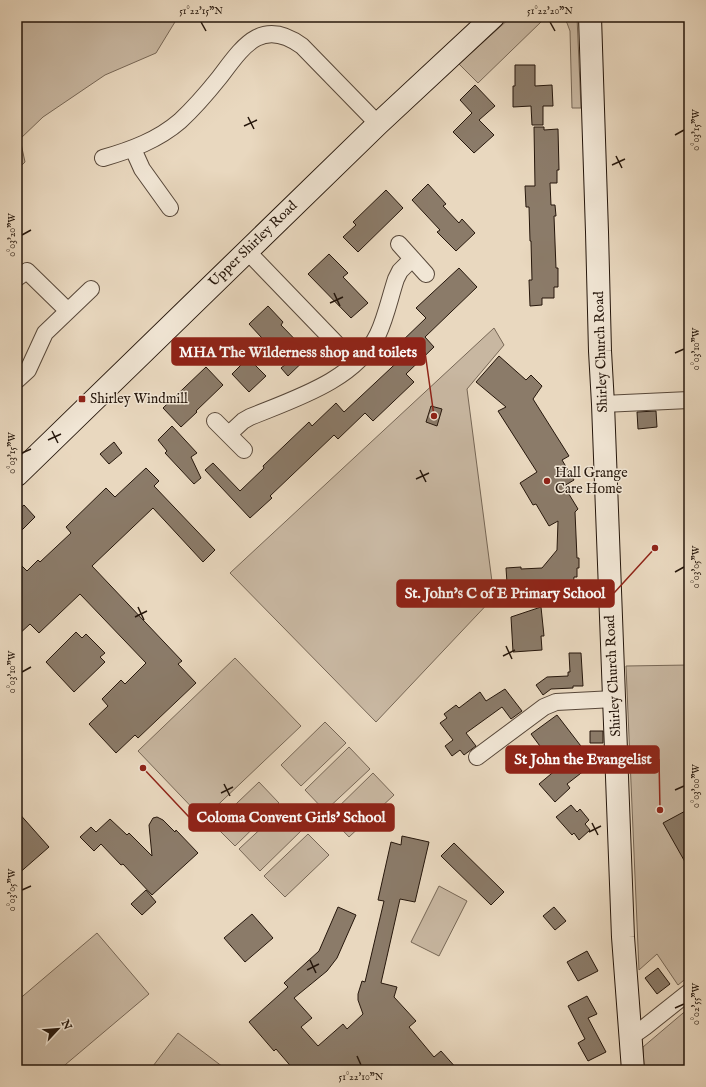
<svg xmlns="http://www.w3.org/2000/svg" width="706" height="1087" viewBox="0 0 706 1087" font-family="'IM FELL English',serif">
<rect width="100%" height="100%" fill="#e9d8bf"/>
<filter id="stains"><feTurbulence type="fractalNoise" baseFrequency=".005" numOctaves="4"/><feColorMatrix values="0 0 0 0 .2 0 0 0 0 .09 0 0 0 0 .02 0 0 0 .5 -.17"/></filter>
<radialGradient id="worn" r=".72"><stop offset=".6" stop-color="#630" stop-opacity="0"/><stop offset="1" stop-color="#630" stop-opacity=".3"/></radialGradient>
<path fill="#c8b7a1" stroke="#776756" d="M17,17H178L156,53L105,75L43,117L20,139L25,162L17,170Z
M511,17H551L542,21L478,83L459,64Z
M561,17H577L581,108H572L570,31L567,23Z
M494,328L504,345L467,389L494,597L376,722L230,573Z
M235,658L301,726L203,819L138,751Z
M689,665V976L678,985L657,954L639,970L626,666Z
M325,722L346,743L301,786L281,765Z
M349,747L370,769L325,811L305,790Z
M373,773L394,795L349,837L329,816Z
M259,782L279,803L235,846L214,825Z
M284,807L304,828L260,871L239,849Z
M308,834L329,855L285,897L264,876Z
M439,886L467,901L439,956L411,942Z
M97,933L149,994L59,1070H25L17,1061V1001Z
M689,1008V1070H644L643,1047Z
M178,1033L227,1070H150Z"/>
<path fill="#8b7b69" stroke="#26170c" d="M515,65H535V86L552,85L553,106H543V125H532L531,106L513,107V86H515Z
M475,85L495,106L479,120L494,135L474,153L453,132L472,113L460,100Z
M534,127H544V130L558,129L559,170H557V183H550L551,205H555L556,216H554L556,268H558V287H554V298H542V305L530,306L529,280H532L531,241H530L529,207H526L525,186H535Z
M428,184L446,204L443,206L459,223L462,219L475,233L456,251L437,232L440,230L412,200Z
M386,190L403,208L358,252L343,237L356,225L353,222Z
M329,254L348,273L343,277L368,303L351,318L308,274Z
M459,268L477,287L425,337L434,347L406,374L414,382L373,421L365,413L338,439L334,435L270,496L272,498L250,518L205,470L213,463L240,491L264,468L263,466L309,422L312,426L336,403L344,412L407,353L399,344L426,318L416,308Z
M268,306L283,322L281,325L310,355L288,376L281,368L286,364L249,324Z
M499,356L526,380L531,375L542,386L533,399L569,456L562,460L574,480L564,486L578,509L575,512L577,558H579V568H577V577H574L573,587L563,586V591L556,592V595L548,596V598H508L506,568L521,567V569L542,568L557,550L558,521L549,526L536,504L533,505L520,483L537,472L498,411L506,407L476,382Z
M248,358L266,376L249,392L232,374Z
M206,367L223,385L196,411L197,412L181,427L163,408Z
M431,406L442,409L437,426L426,422Z
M656,411L657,427L638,429L637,412Z
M172,426L197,453L191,457L201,478L194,484L165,453L167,451L158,440Z
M114,442L122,453L109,464L100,454Z
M146,468L159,481L154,486L215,550L203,562L153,508L92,566L182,661L178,664L196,683L138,738L135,735L116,753L89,724L108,706L102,699L121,680L125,684L146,663L80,594L39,633L30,624L17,636V561L27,571L38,560L40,562L71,533L66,527L106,488L115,497Z
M24,505L35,517L17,535V511Z
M541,607L544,636H541L542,650L513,652L511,617Z
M76,632L82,638L86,634L105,653L100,657L105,662L74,692L46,662Z
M569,653H581L583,686H573V688L551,689L543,695L536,685L547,677L568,676V672H570Z
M505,689L522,711L511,719L502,707L466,733L476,746L464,755L460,750L452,756L445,746L453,740L440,723L447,718L444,714L456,705L459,708L480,692L486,701Z
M557,715L594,763L567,784L570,788L555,802L539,784L557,769L531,734Z
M590,731H603V743H590Z
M571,805L577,812L580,809L589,820L585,824L590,830L579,840L574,833L572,835L556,817Z
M689,809V869L663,823Z
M17,811L49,847L17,875Z
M157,817L163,820L175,832L176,830L198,853L152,895L123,864L121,865L101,844L94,851L80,837L91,827L96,832L110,819L127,835L129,833L152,856L149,825L153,818Z
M402,836L429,842L415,902L400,899L381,983L397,987L394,997L416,1021L409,1027L434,1057L441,1051L458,1070H294L276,1049L274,1051L249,1022L288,987L284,983L319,951L338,907L356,915L337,958L327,971L294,998L312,1018L301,1027L318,1046L343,1024L347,1029L363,1014L358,1000V994L362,981L365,982L384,901L378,900L391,842L401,845Z
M454,843L504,892L491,905L441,856Z
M146,890L156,902L142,915L131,904Z
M554,907L566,921L555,930L543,916Z
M252,914L273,938L245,962L224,938Z
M587,951L598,971L578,981L567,962Z
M658,968L670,984L657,994L645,978Z
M587,996L597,1014L588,1018L606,1052L588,1061L578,1043L585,1039L568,1006Z"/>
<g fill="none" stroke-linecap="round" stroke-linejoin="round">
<g stroke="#574739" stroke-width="18">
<path id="street" d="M133,149L142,169L170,208
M103,158C131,150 158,140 180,121C194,108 207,93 219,78C242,48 261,16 302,46L378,124
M399,244L426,274
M247,251L355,363
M17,278L27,271L68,311
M17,380L28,370L45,333L91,289
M603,404L689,400
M215,421L244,450
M229,434L243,421L250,417C294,399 356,380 378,334C386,317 390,297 396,279L400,271L412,259
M477,757L544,707L556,702L614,699
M630,1034L638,1032L645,1027L689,992"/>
</g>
<g stroke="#26170c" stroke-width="24">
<path id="secondary" d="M590,17L597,232L600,351L603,404L623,937L633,1070
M17,475L378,124L493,17"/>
</g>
<use href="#street" stroke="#f1e6d5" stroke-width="16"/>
<use href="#secondary" stroke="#f1e6d5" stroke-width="22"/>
</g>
<path fill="none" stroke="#26170c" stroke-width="1.5" d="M201,22L206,31M550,22L555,31M248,117L254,129M244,126L257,120M675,135L684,130M616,156L622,168M612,165L625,159M22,235L31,230M334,293L340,306M330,303L343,297M675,353L684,349M52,431L58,443M48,440L61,434M22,453L31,449M420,470L426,482M416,479L429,473M675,572L684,567M138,607L144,620M135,617L147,611M506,646L512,659M503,656L515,650M22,672L31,667M224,784L230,796M675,790L684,786M221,793L233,787M592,823L598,835M589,832L601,826M22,890L31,886M310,960L316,973M307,970L319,964M675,1008L684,1004M357,1056L361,1065"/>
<g fill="#8f2418" stroke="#f1e6d5" stroke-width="1.5">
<rect x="78" y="395" width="8" height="8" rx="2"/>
<circle cx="547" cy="481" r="4"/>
</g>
<g text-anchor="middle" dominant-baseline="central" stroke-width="3" stroke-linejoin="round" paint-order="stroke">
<g font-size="14" fill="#26170c" stroke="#f1e6d5">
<text transform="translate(253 244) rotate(-44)">Upper Shirley Road</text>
<text transform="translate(601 352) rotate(-92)">Shirley Church Road</text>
<text transform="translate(613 676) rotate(-93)">Shirley Church Road</text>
</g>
<g font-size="14" fill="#26170c" stroke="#f1e6d5" text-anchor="start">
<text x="90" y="399">Shirley Windmill</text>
<text x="555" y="473">Hall Grange<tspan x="555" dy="16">Care Home</tspan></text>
</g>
</g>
<path fill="none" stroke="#8f2418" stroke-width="1.5" d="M434 416L425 352M655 548L614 593M660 810L659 759M143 768L189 817"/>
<g fill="#8f2418" stroke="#f1e6d5" stroke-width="1.5">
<circle cx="434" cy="416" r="4"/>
<circle cx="655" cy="548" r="4"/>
<circle cx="660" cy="810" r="4"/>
<circle cx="143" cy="768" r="4"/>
</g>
<g fill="#8f2418" stroke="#8f2418" stroke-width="1.5">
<rect x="172" y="338" width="253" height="27" rx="4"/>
<rect x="397" y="580" width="217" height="27" rx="4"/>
<rect x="506" y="746" width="153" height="27" rx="4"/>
<rect x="189" y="804" width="205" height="27" rx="4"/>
</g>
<g font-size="15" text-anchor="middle" font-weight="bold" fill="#fff">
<text x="298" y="357">MHA The Wilderness shop and toilets</text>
<text x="505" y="598">St. John's C of E Primary School</text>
<text x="583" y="764">St John the Evangelist</text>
<text x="291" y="822">Coloma Convent Girls' School</text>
</g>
<rect width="706" height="1087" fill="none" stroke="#e9d8bf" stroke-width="44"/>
<g transform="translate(58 1029) rotate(64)" stroke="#f1e6d5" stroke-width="3" paint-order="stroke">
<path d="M0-3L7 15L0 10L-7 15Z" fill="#26170c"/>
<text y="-6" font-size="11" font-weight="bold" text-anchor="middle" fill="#26170c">N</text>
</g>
<rect x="22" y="22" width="662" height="1043" fill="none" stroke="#26170c" stroke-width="1.5"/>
<g font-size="10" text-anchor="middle" fill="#26170c">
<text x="201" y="14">51°22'15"N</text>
<text x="550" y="14">51°22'20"N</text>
<text transform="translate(695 130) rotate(-90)" y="4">0°03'15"W</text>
<text transform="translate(11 235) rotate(-90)" y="4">0°03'20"W</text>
<text transform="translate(695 349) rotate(-90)" y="4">0°03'10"W</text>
<text transform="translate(11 453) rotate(-90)" y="4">0°03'15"W</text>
<text transform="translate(695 567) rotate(-90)" y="4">0°03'05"W</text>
<text transform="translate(11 672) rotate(-90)" y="4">0°03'10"W</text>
<text transform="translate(695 786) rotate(-90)" y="4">0°03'00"W</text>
<text transform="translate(11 890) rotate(-90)" y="4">0°03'05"W</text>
<text transform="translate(695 1004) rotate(-90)" y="4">0°02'55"W</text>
<text x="361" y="1080">51°22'10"N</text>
</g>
<rect width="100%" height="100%" filter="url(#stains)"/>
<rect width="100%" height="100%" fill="url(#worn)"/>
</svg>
